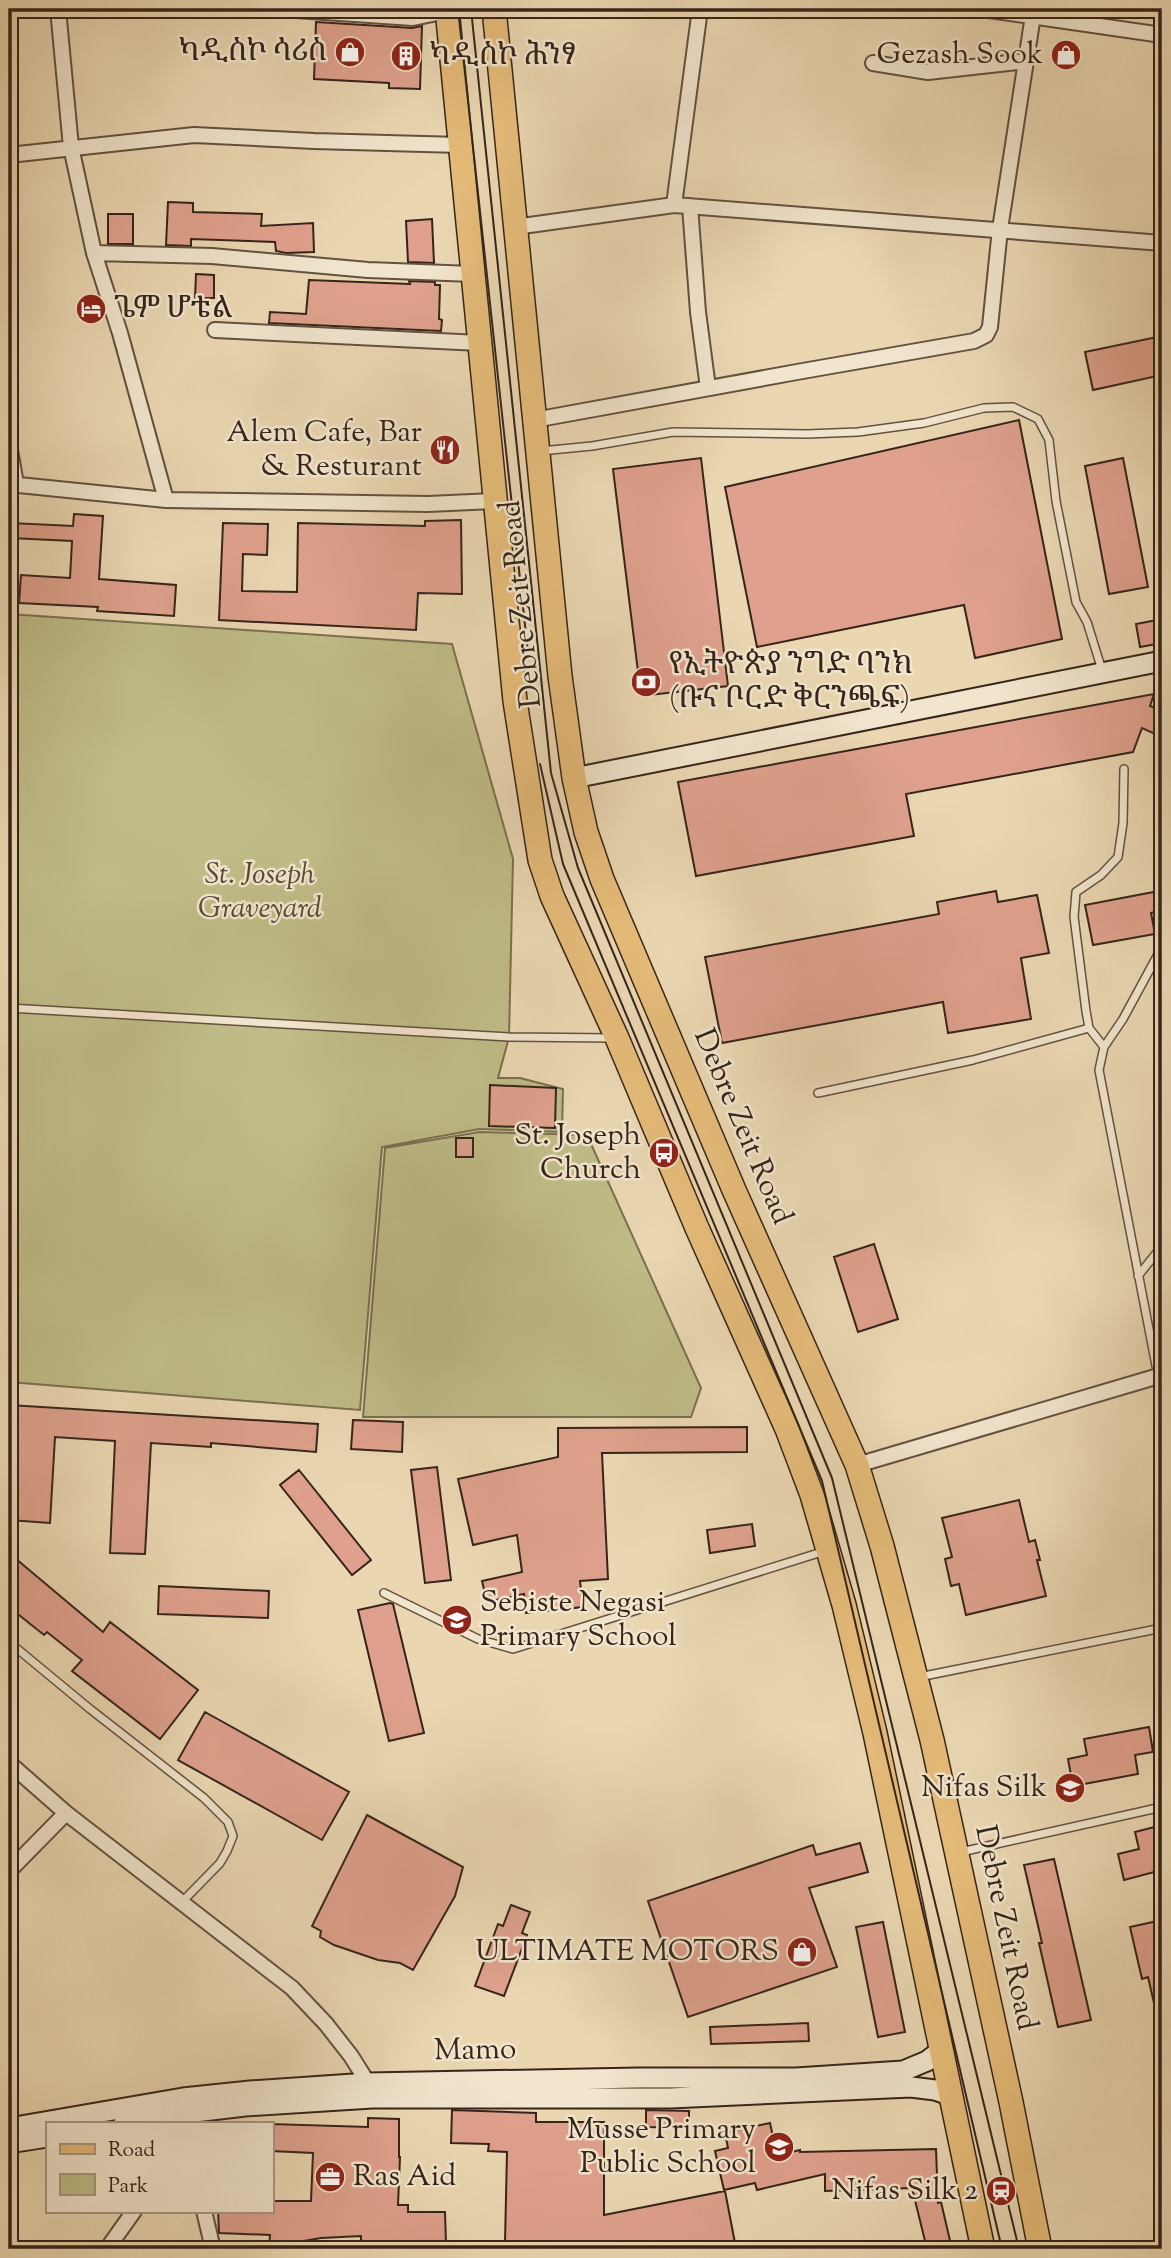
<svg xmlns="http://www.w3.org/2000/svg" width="1171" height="2258" viewBox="0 0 1171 2258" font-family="'Sorts Mill Goudy','Noto Serif Ethiopic',serif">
<rect width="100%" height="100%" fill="#ead7b2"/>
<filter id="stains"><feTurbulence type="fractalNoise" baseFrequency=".00286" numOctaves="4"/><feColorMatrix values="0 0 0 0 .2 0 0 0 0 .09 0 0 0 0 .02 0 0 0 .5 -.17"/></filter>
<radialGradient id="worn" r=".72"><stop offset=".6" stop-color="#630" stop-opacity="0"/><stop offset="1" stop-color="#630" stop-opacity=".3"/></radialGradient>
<path fill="#bfbc87" stroke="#7a7050" stroke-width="2" d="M9,614L452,644L513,859L509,1037L498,1078H520L563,1089L562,1132L479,1129L382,1147L360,1410L9,1382Z
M479,1132L587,1135L701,1388L691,1417H363L385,1148Z"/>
<path fill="#dfa18d" stroke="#36241a" stroke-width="2" d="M316,22L412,28L422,26L420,89L389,88V83L314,79Z
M168,202L193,203V212L262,214L261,226L313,223L314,252L286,253L276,251L275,242L191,239V246L166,245Z
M108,214H133V244H108Z
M432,219L434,263L408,262L406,221Z
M196,274L214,275V298H195Z
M309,280L410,284L409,281L435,282V285H440L439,319L442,320L441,331L269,323L270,312L306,314Z
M1162,336V375L1093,390L1085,352Z
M1019,420L1062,639L975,658L964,605L757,647L725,487Z
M701,458L728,686L641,696L613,469Z
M1123,458L1148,587L1109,594L1085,466Z
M74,514L103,516L99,579L176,585L174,616L97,611L98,607L19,603L21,575L70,578L72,541L11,538V523L73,526Z
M461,520L462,594L418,593L416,630L219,620L223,523L268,524L267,555L243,554L242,591L297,592L298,523L425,526V521Z
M1162,619V643L1140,647L1136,624Z
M1154,694L1150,706L1162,711V737L1142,728L1133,752L906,794L914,836L696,876L678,782Z
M996,891L998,902L1037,895L1049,953L1021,958L1031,1019L948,1033L943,1002L722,1043L705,957L939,914L937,902Z
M1159,891L1162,910L1151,913L1155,934L1093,945L1085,905Z
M490,1085L556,1088L555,1128L489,1126Z
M456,1138H473V1157H456Z
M874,1244L898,1319L858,1332L834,1257Z
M9,1405L318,1424L316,1452L211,1443V1447L151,1443L145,1554L110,1553L115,1441L55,1437L50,1523L9,1520Z
M353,1420L403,1422L402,1452L351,1449Z
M747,1427V1452L602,1453L608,1579L580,1581L583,1607L526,1613L524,1594L487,1602L482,1581L522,1572L517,1535L473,1545L458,1479L558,1457V1428Z
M437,1467L451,1580L425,1583L411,1470Z
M299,1470L371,1560L352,1575L280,1485Z
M1019,1500L1029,1542L1035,1540L1040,1560H1037L1046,1596L966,1615L959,1584L951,1586L945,1559L952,1557L942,1518Z
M752,1524L755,1546L710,1553L707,1530Z
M9,1553L103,1632L110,1622L198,1690L160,1739L72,1671L82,1660L47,1632L44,1635L9,1607Z
M159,1586L269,1591L268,1618L158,1614Z
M390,1603L393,1604L424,1733L389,1741L358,1610Z
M205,1712L349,1792L322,1840L178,1760Z
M1149,1727L1153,1752L1135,1755L1138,1774L1073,1786L1068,1759L1087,1755L1084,1739Z
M367,1815L463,1867L455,1896L413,1970L400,1963L378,1960L334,1945L320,1937L321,1931L312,1926Z
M1162,1825V1870L1124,1880L1118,1854L1139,1849L1135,1832Z
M860,1843L868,1872L809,1888L837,1967L688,2017L648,1901L813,1845L816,1855Z
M1054,1859L1091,2020L1058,2027L1039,1943H1042L1024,1865Z
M511,1905L530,1912L522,1933L527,1935L504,1996L475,1986L498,1924L503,1926Z
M1162,1920V2011L1156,2012L1148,1977L1142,1979L1130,1927Z
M883,1922L905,2032L878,2037L856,1927Z
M808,2023L809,2041L711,2044L710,2027Z
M452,2110L536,2113V2122H604V2215L725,2191L735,2243L702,2249H551V2244L505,2242L507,2152L488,2151L489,2144L451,2143Z
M646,2110L689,2111V2128L646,2127Z
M368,2118L399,2119V2157H400L398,2205H408V2212H445L446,2244L361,2245V2236L321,2238L269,2247L270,2235L219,2233L218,2211H271V2201H311L313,2153L271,2151V2124L368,2127Z
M770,2123L777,2155L800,2150V2152L936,2149L938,2203L941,2202L952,2249H927L912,2188L825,2191V2174L757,2190L755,2183L724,2190L715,2151L728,2148L725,2133Z"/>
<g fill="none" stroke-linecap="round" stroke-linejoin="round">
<g stroke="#635140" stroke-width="10">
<path id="lane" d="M541,451L592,446L673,432L807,434L858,432L924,423L984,408L1013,407L1038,419L1049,440L1056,501L1076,602L1087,622L1102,670
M9,1008L509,1037L613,1038
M1104,1047L1089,1028L1086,1011L1074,917L1076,892L1101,875L1118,857L1123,823L1124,769
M818,1093L973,1060L1089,1028
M1138,1276L1162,1246
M1158,1376L1099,1070L1104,1047L1123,1019L1162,947
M384,1593L478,1639L513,1649L825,1551
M9,1642L90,1709L204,1798L228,1822L233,1836L227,1851L220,1863L182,1902
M919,1677L1162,1628
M961,1852L1162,1807"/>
</g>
<g stroke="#635140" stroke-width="18">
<path id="street" d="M58,9L71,147L94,253L120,333L166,500
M281,9L413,18L447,11
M982,9L1162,35
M873,63L928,72L1026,61
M9,155L194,135L314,141L460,145
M674,205L700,9
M690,206L698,312L708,388
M515,227L674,205L1162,243
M94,253L212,256L368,270L473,274
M215,330L480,343
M534,420L797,372L974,341L986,335L990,327L1000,229L1034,9
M9,444L16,484
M9,484L166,500L428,504L494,501
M857,1465L1162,1375
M9,1763L66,1813L292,1988L326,2024L351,2056L368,2083L370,2090
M9,1871L66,1813
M204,2211L213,2249
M107,2249L134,2211"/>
</g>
<g stroke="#36241a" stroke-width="23">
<path id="secondary" d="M574,778L1162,661
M124,2123L186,2113L245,2106L372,2098H670L911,2087L935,2090L950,2095
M9,2128L183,2098L250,2091L368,2083L638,2078H796L903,2071L927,2061L940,2051
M9,2143L47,2137"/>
</g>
<g stroke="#36241a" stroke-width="26">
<path id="primary" d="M447,9L515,701L540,860L552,896L617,1038L697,1228L787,1429L812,1495L844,1605L875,1733L983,2249
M494,9L560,676L574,778L586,832L602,879L734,1190L857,1465L882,1546L932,1740L1011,2102L1040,2249"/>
</g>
<use href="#lane" stroke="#f1e5cd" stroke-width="7"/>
<use href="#street" stroke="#f1e5cd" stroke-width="14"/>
<use href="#secondary" stroke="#f1e5cd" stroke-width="19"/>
<use href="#primary" stroke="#e5bc79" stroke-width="23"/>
<path stroke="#36241a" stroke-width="2" d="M458,9L528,653
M471,9L551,773L578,868L832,1478L1019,2249
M540,764L563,864L822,1481L1002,2249"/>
</g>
<defs>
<g id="shop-disc" transform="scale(1.575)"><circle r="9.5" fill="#8f2418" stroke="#f1e5cd"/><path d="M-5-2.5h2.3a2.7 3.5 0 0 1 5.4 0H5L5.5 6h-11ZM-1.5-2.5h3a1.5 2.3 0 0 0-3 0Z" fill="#fff"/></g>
<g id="building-disc" transform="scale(1.575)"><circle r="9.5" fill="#8f2418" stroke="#f1e5cd"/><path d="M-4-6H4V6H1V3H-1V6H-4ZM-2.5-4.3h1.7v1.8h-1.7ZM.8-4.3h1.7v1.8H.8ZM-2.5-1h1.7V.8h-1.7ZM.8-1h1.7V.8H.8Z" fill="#fff"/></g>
<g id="hotel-disc" transform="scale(1.575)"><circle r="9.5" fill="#8f2418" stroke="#f1e5cd"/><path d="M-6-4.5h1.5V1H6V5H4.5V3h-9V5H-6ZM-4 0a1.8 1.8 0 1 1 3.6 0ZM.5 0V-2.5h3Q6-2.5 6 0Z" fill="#fff"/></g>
<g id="restaurant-disc" transform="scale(1.575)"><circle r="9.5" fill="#8f2418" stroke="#f1e5cd"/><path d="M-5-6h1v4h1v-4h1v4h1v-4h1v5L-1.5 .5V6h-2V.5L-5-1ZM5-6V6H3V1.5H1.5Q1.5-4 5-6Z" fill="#fff"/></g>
<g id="bank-disc" transform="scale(1.575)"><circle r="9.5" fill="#8f2418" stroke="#f1e5cd"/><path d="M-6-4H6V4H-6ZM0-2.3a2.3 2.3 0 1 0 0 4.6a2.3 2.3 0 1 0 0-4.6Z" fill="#fff"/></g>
<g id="bus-disc" transform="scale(1.575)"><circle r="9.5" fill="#8f2418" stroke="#f1e5cd"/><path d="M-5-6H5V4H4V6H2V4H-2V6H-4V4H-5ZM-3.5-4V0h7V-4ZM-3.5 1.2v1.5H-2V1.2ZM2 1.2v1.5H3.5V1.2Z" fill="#fff"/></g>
<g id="school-disc" transform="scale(1.575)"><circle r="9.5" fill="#8f2418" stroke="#f1e5cd"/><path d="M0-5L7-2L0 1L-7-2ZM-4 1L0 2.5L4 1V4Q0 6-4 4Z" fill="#fff"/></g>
<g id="university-disc" transform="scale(1.575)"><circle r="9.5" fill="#8f2418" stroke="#f1e5cd"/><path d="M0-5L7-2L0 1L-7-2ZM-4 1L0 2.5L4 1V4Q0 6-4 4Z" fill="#fff"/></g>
<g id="office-disc" transform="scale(1.575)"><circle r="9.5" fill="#8f2418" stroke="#f1e5cd"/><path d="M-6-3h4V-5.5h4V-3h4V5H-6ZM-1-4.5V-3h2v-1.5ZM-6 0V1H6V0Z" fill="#fff"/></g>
<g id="station-disc" transform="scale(1.575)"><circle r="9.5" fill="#8f2418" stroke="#f1e5cd"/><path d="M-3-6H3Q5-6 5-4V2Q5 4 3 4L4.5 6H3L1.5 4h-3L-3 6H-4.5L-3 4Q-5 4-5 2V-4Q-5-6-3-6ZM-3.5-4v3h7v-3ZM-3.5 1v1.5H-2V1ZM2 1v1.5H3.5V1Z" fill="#fff"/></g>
</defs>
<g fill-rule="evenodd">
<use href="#shop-disc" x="350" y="52"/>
<use href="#shop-disc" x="1066" y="55"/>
<use href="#building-disc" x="406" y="56"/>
<use href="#hotel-disc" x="91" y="309"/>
<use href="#restaurant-disc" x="445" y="450"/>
<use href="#bank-disc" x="646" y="682"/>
<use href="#bus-disc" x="664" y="1153"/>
<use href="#school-disc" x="457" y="1620"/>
<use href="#university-disc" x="1070" y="1788"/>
<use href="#shop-disc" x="802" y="1952"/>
<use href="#school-disc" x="779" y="2147"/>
<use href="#office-disc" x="330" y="2177"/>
<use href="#station-disc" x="1001" y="2191"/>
</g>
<g text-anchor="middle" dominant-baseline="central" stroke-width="5" stroke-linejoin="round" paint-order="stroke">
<g font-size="30" fill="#36241a" stroke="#f1e5cd" text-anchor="end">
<text x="327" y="52">ካዲስኮ ሳሪስ</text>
<text x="1043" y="55">Gezash Sook</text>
<text x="429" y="56" text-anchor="start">ካዲስኮ ሕንፃ</text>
<text x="114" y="309" text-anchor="start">ጌም ሆቴል</text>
<text x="422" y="433">Alem Cafe, Bar<tspan x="422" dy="34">&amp; Resturant</tspan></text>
<text x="669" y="665" text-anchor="start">የኢትዮጵያ ንግድ ባንክ<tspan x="669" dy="34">(ቡና ቦርድ ቅርንጫፍ)</tspan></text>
<text x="641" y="1136">St. Joseph<tspan x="641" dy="34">Church</tspan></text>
<text x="480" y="1603" text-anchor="start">Sebiste Negasi<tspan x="480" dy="34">Primary School</tspan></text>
<text x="1047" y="1788">Nifas Silk</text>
<text x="779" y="1952">ULTIMATE MOTORS</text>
<text x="756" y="2130">Musse Primary<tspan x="756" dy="34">Public School</tspan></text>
<text x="353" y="2177" text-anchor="start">Ras Aid</text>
<text x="978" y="2191">Nifas Silk 2</text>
</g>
<g font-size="30" fill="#36241a" stroke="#f1e5cd">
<text transform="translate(522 604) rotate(-96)">Debre Zeit Road</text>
<text transform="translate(742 1127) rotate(67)">Debre Zeit Road</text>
<text transform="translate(1005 1928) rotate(78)">Debre Zeit Road</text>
<text transform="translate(475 2051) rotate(-1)">Mamo</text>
</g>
<g font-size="30" font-style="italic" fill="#584a35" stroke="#f1e5cd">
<text x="260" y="875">St. Joseph<tspan x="260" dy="34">Graveyard</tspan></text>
</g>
</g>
<rect width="1171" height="2258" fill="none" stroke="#ead7b2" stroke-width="35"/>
<rect x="10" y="10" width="1150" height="2237" fill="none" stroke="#36241a" stroke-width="3.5"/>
<rect x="18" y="18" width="1136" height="2223" fill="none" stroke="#36241a" stroke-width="2"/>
<rect x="46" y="2122" width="228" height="91" fill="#f1e5cd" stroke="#a69885" stroke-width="2"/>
<rect x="60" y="2144" width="35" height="10" fill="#e5bc79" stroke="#a69885" stroke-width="2"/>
<text x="108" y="2156" font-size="21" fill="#36241a">Road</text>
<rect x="60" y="2174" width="35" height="21" fill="#bfbc87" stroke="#a69885" stroke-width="2"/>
<text x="108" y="2192" font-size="21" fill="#36241a">Park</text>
<rect width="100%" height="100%" filter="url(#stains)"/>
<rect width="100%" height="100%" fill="url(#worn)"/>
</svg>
